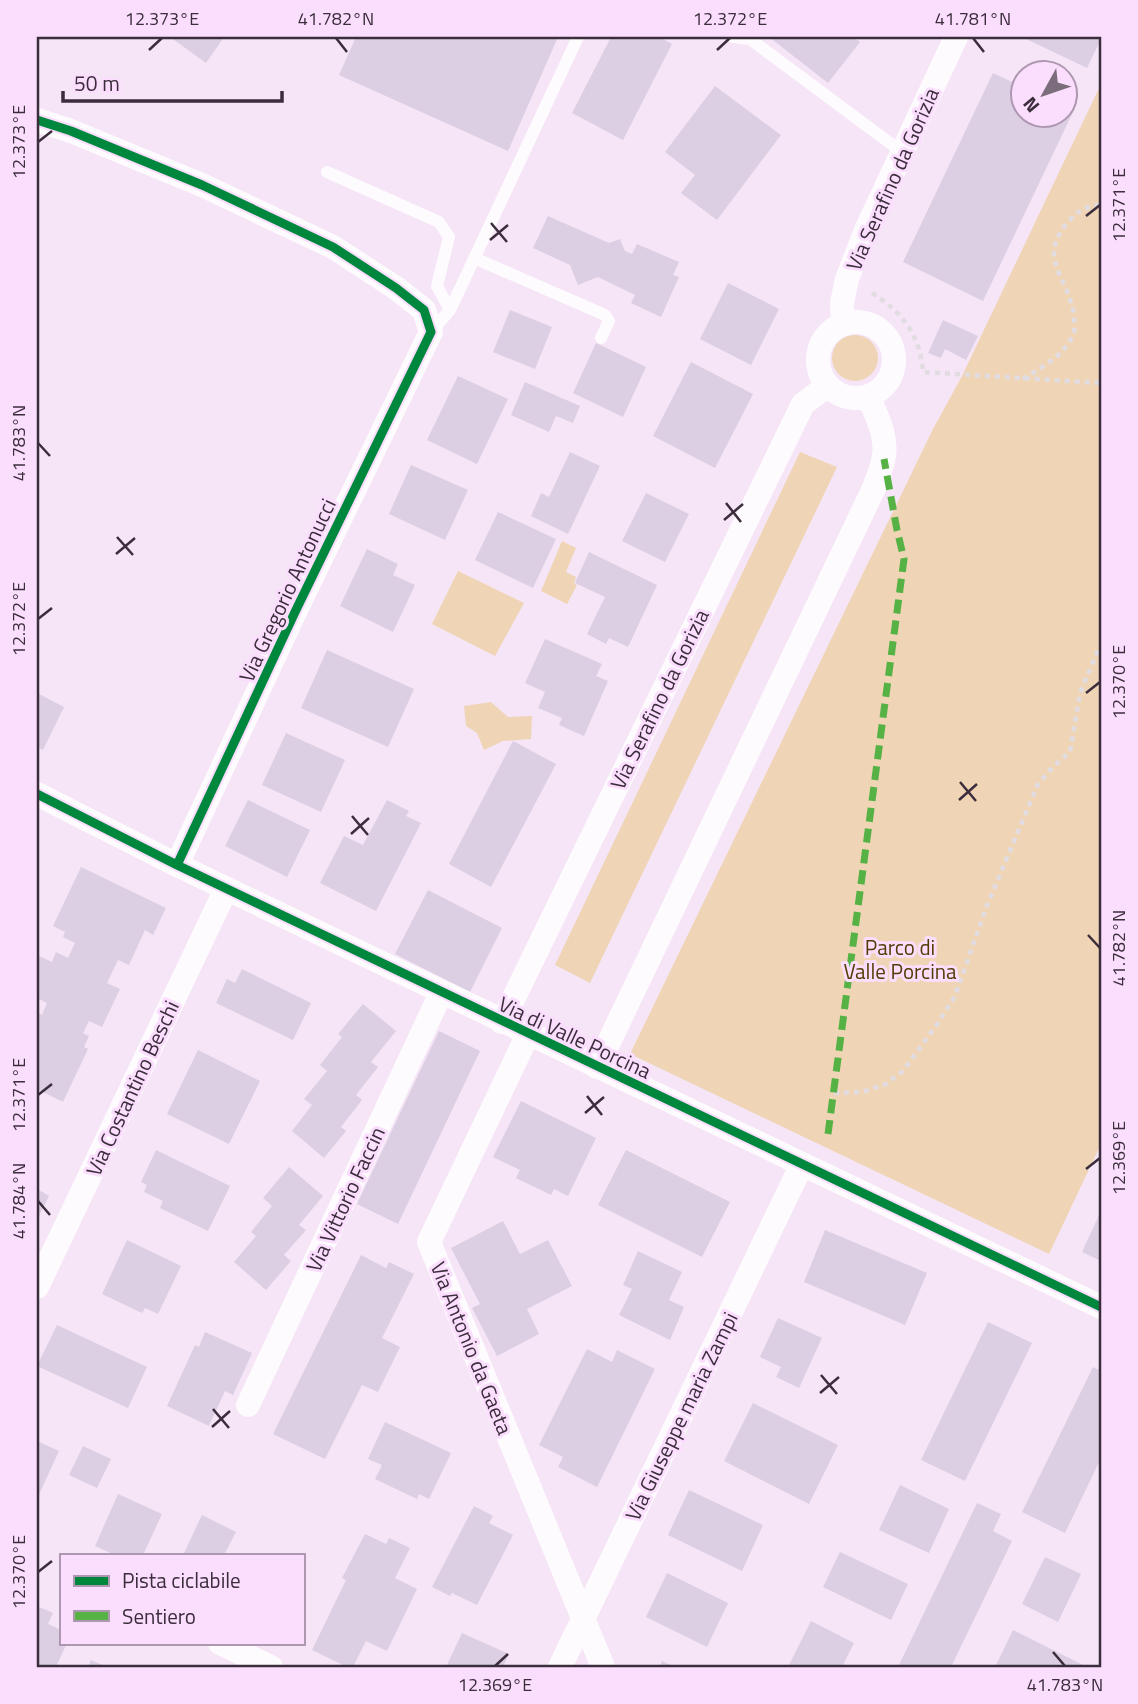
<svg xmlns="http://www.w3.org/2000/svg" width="1138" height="1704" viewBox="0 0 1138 1704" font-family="'Titillium Web',sans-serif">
<rect width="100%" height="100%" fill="#f5e5f6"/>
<path fill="#efd5b6" d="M1101,84V1144L1049,1254L630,1054L933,429L962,376Z
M832 358a23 23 0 1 1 46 0a23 23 0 1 1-46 0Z
M800,452L837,467L590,983L555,965Z
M562,541L576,548L566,572L576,577L574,583L577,585L567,604L541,591Z
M458,571L524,603L495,656L432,624Z
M491,702L508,717L532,716L531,739L503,741L484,750L477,733L466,726L464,706Z"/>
<path fill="#dccfe3" d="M170,37H224L206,63Z
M356,37H558L508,151L339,75Z
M611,37H659L672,44L623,140L572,113Z
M769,37H853L860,42L828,83Z
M1022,37H1101V39L1087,68Z
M993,73L1023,87V116H1064V107L1073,112L983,301L903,262Z
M715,86L781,135L717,220L681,193L695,175L665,152Z
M548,216L609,243L620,239L625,251L632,254L637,244L679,262L673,275L679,277L661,317L631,303L635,295L598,277L578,285L570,265L533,248Z
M728,283L779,309L751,365L700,339Z
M510,310L552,327L535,369L493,352Z
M943,320L978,336L966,360L945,349L941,358L928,353Z
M596,343L646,367L623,417L573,393Z
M691,362L753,394L715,468L653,436Z
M458,376L508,399L477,464L427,440Z
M525,382L580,406L573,423L556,416L549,432L511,415Z
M570,452L600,466L568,534L531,516L541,493L549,497Z
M411,465L468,490L445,540L389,514Z
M646,493L689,514L665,562L622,541Z
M498,512L556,539L533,588L475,560Z
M367,549L398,564L393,575L415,585L393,632L340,606Z
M589,552L657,585L628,647L609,638L606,644L587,634L605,597L575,583Z
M545,639L602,664L596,676L608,681L584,736L559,725L562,718L538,708L545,692L525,683Z
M327,650L414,689L388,747L301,708Z
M37,693L64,707L43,750L37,747Z
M286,733L345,760L321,812L262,785Z
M513,741L556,764L491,887L449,864Z
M248,800L310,830L287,877L225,846Z
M387,800L409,811L406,816L421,823L376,911L320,883L344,836L363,845Z
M81,867L166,908L153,935L145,930L129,965L118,960L107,983L120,989L102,1027L89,1021L83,1033L89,1036L84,1047L88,1049L63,1102L37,1089V1012L42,1015L47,1003L37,998V962L39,956L52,962L56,952L68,958L75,943L63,937L65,932L53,926Z
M428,890L502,928L470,992L395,954Z
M242,969L311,1003L293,1040L216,1003L227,979L235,983Z
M363,1004L396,1031L371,1062L378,1067L356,1095L362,1100L341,1127L346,1131L324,1158L292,1131L312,1105L304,1099L327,1071L320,1065L342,1037L338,1034Z
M439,1031L480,1051L398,1224L357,1204Z
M198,1050L260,1081L229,1144L167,1114Z
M521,1101L596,1138L568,1196L554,1189L551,1195L516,1178L520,1170L493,1157Z
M156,1150L230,1186L208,1231L160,1208L163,1201L144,1192L147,1185L141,1182Z
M626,1150L730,1202L702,1257L598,1205Z
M289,1167L323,1196L299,1225L306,1230L284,1255L291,1261L266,1290L234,1262L256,1236L251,1232L272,1206L263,1198Z
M37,1189L49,1196L37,1220Z
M1101,1211V1261L1082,1252Z
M503,1221L520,1254L548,1240L572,1286L527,1309L539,1334L497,1356L472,1308L480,1304L451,1248Z
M825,1230L927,1273L905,1325L804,1282Z
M127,1240L181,1266L158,1314L145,1308L142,1313L102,1294Z
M638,1251L682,1272L669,1300L684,1307L670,1340L619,1315L632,1289L623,1285Z
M361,1255L386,1268L389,1262L414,1274L382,1338L400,1347L378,1392L362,1385L325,1459L273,1434Z
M778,1318L822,1338L799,1388L776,1377L781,1367L760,1357Z
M988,1322L1032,1343L965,1481L921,1460Z
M57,1325L147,1367L128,1408L37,1366Z
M205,1332L252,1353L233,1395L225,1391L209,1426L167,1406L195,1345L199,1347Z
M587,1349L612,1362L617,1350L655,1369L597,1487L558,1467L563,1457L539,1445Z
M1093,1367L1101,1371V1458L1065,1533L1022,1512Z
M753,1403L838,1445L809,1504L724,1461Z
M385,1422L451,1453L429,1499L419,1494L417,1499L375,1479L382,1465L368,1459Z
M37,1441L59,1451L37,1499Z
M83,1446L111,1459L97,1488L69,1475Z
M900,1485L949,1509L929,1553L879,1530Z
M689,1490L763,1525L742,1571L668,1535Z
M118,1494L162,1514L143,1555H115L95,1546Z
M977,1503L1001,1514L993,1531L1012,1541L951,1667H898Z
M474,1506L493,1516L489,1523L513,1535L477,1605L452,1593L450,1596L432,1587Z
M202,1515L236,1532L224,1555H183Z
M365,1534L386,1544L389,1538L410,1548L395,1578L417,1589L387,1651L366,1641L353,1667H347L312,1650L346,1580L342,1578Z
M840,1552L908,1584L891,1620L823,1587Z
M1045,1557L1081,1574L1058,1622L1022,1604Z
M667,1573L728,1603L707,1647L646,1617Z
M37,1606L53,1613L48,1624L61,1630V1643H67L56,1667H37Z
M811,1621L854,1643L842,1667H788Z
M1013,1630L1087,1667H995Z
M462,1633L509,1654L503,1667H446Z
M91,1660L107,1667H88Z
M662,1661L675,1667H659Z"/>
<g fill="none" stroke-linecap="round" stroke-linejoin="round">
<path stroke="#e1dce2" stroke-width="4.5" stroke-dasharray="5 5" stroke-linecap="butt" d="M872,293C903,313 920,335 923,372L1101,383
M1023,379C1042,367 1066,355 1074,332C1075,327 1074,322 1074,316C1069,276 1035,259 1069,221C1078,210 1087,206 1101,205
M834,1093L862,1092L886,1084L903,1071L938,1023L955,996L986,908L1038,784L1053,767L1070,752L1080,693L1101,643"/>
<path stroke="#fefbfe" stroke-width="12" d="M733,37L750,39L902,152
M327,172L439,222L449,237L437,286L450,310
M474,258L605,315L609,321L601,338
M431,332L450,310L578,37"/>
<path stroke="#fefbfe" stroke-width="24" d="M37,120L71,131L202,185L333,247L396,288L424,310L431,332L295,612L177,865
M818 360a38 38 0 1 1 76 0a38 38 0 1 1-76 0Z
M843,324L842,303L847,279L866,230L956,37
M37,794L177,865L1101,1307
M502,1022L803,404L827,386
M528,1034L429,1242L603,1667
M597,1067L874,488C877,479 881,470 883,461C889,439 877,416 868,396
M37,1287L226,889
M248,1405L441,993
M220,1643L271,1667
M560,1667L802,1164"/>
<path stroke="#57b246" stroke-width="7" stroke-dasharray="14 7" stroke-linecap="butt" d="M828,1134L904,559L897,530L884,459"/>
<g stroke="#fbdefd" stroke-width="13">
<path id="cycleway" d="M37,120L71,131L202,185L333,247L396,288L424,310L431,332L295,612L177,865
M37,794L177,865L1101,1307"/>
</g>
<use href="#cycleway" stroke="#00873e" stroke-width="9"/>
</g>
<path fill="none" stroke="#3b2d3c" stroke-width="2.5" d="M336,38L347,52M973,38L984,52M149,50L162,38M717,50L730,38M38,142L52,131M1086,216L1100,205M491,223L507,242M490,240L508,225M38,443L50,456M726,503L741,522M724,520L743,504M117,537L133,555M116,554L135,538M38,619L52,608M1086,693L1100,682M960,782L976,801M959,800L977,784M352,816L368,835M351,834L369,818M1088,935L1100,948M38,1095L52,1084M587,1096L602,1115M585,1113L604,1097M1086,1169L1100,1158M38,1201L50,1215M821,1375L837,1394M820,1393L839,1377M213,1409L229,1428M212,1427L230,1411M38,1572L52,1561M1053,1652L1065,1666M495,1666L508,1654"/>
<g text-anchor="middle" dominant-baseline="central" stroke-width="6" stroke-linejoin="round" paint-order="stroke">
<g font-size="21" fill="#3b2d3c" stroke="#fbdefd">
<text transform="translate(892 179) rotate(-66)">Via Serafino da Gorizia</text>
<text transform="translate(287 590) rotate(-65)">Via Gregorio Antonucci</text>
<text transform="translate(659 699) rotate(-64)">Via Serafino da Gorizia</text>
<text transform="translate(575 1037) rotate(25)">Via di Valle Porcina</text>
<text transform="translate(132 1088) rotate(-65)">Via Costantino Beschi</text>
<text transform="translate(345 1199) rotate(-65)">Via Vittorio Faccin</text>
<text transform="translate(472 1348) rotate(68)">Via Antonio da Gaeta</text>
<text transform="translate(681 1416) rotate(-64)">Via Giuseppe maria Zampi</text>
</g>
<g font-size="21" fill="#533d05" stroke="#fbdefd">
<text x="900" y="947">Parco di<tspan x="900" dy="24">Valle Porcina</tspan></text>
</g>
</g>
<rect width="1138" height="1704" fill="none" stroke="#fbdefd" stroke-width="77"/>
<rect x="60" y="1554" width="245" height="91" fill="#fbdefd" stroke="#ae97b0" stroke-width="2"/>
<rect x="74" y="1576" width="35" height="10" fill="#00873e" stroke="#ae97b0" stroke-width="2"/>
<text x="122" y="1588" font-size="21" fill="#3b2d3c">Pista ciclabile</text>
<rect x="74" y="1611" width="35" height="10" fill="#57b246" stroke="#ae97b0" stroke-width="2"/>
<text x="122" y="1624" font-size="21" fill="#3b2d3c">Sentiero</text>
<g transform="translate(1044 94) rotate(230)"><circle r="33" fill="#fbdefd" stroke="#ae97b0" stroke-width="2"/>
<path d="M0-5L12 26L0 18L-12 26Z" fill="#7c6d7d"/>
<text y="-10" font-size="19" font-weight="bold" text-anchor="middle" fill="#3b2d3c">N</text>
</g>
<path d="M63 91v10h219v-10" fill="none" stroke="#3b2d3c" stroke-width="3.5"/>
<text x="74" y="91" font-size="21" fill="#3b2d3c" stroke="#fbdefd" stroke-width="5" paint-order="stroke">50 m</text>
<rect x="38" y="38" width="1062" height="1628" fill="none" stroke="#3b2d3c" stroke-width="2.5"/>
<g font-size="18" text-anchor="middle" fill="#3b2d3c">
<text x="162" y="25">12.373°E</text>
<text x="336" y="25">41.782°N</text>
<text x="730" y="25">12.372°E</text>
<text x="973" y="25">41.781°N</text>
<text transform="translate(19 142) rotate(-90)" y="6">12.373°E</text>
<text transform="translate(1119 205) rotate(-90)" y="6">12.371°E</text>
<text transform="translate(19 443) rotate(-90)" y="6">41.783°N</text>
<text transform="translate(19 619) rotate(-90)" y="6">12.372°E</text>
<text transform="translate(1119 682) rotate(-90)" y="6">12.370°E</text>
<text transform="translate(1119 948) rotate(-90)" y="6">41.782°N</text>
<text transform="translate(19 1095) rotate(-90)" y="6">12.371°E</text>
<text transform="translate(1119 1158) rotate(-90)" y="6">12.369°E</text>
<text transform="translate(19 1201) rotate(-90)" y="6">41.784°N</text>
<text transform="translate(19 1572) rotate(-90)" y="6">12.370°E</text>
<text x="495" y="1691">12.369°E</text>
<text x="1065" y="1691">41.783°N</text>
</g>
</svg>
